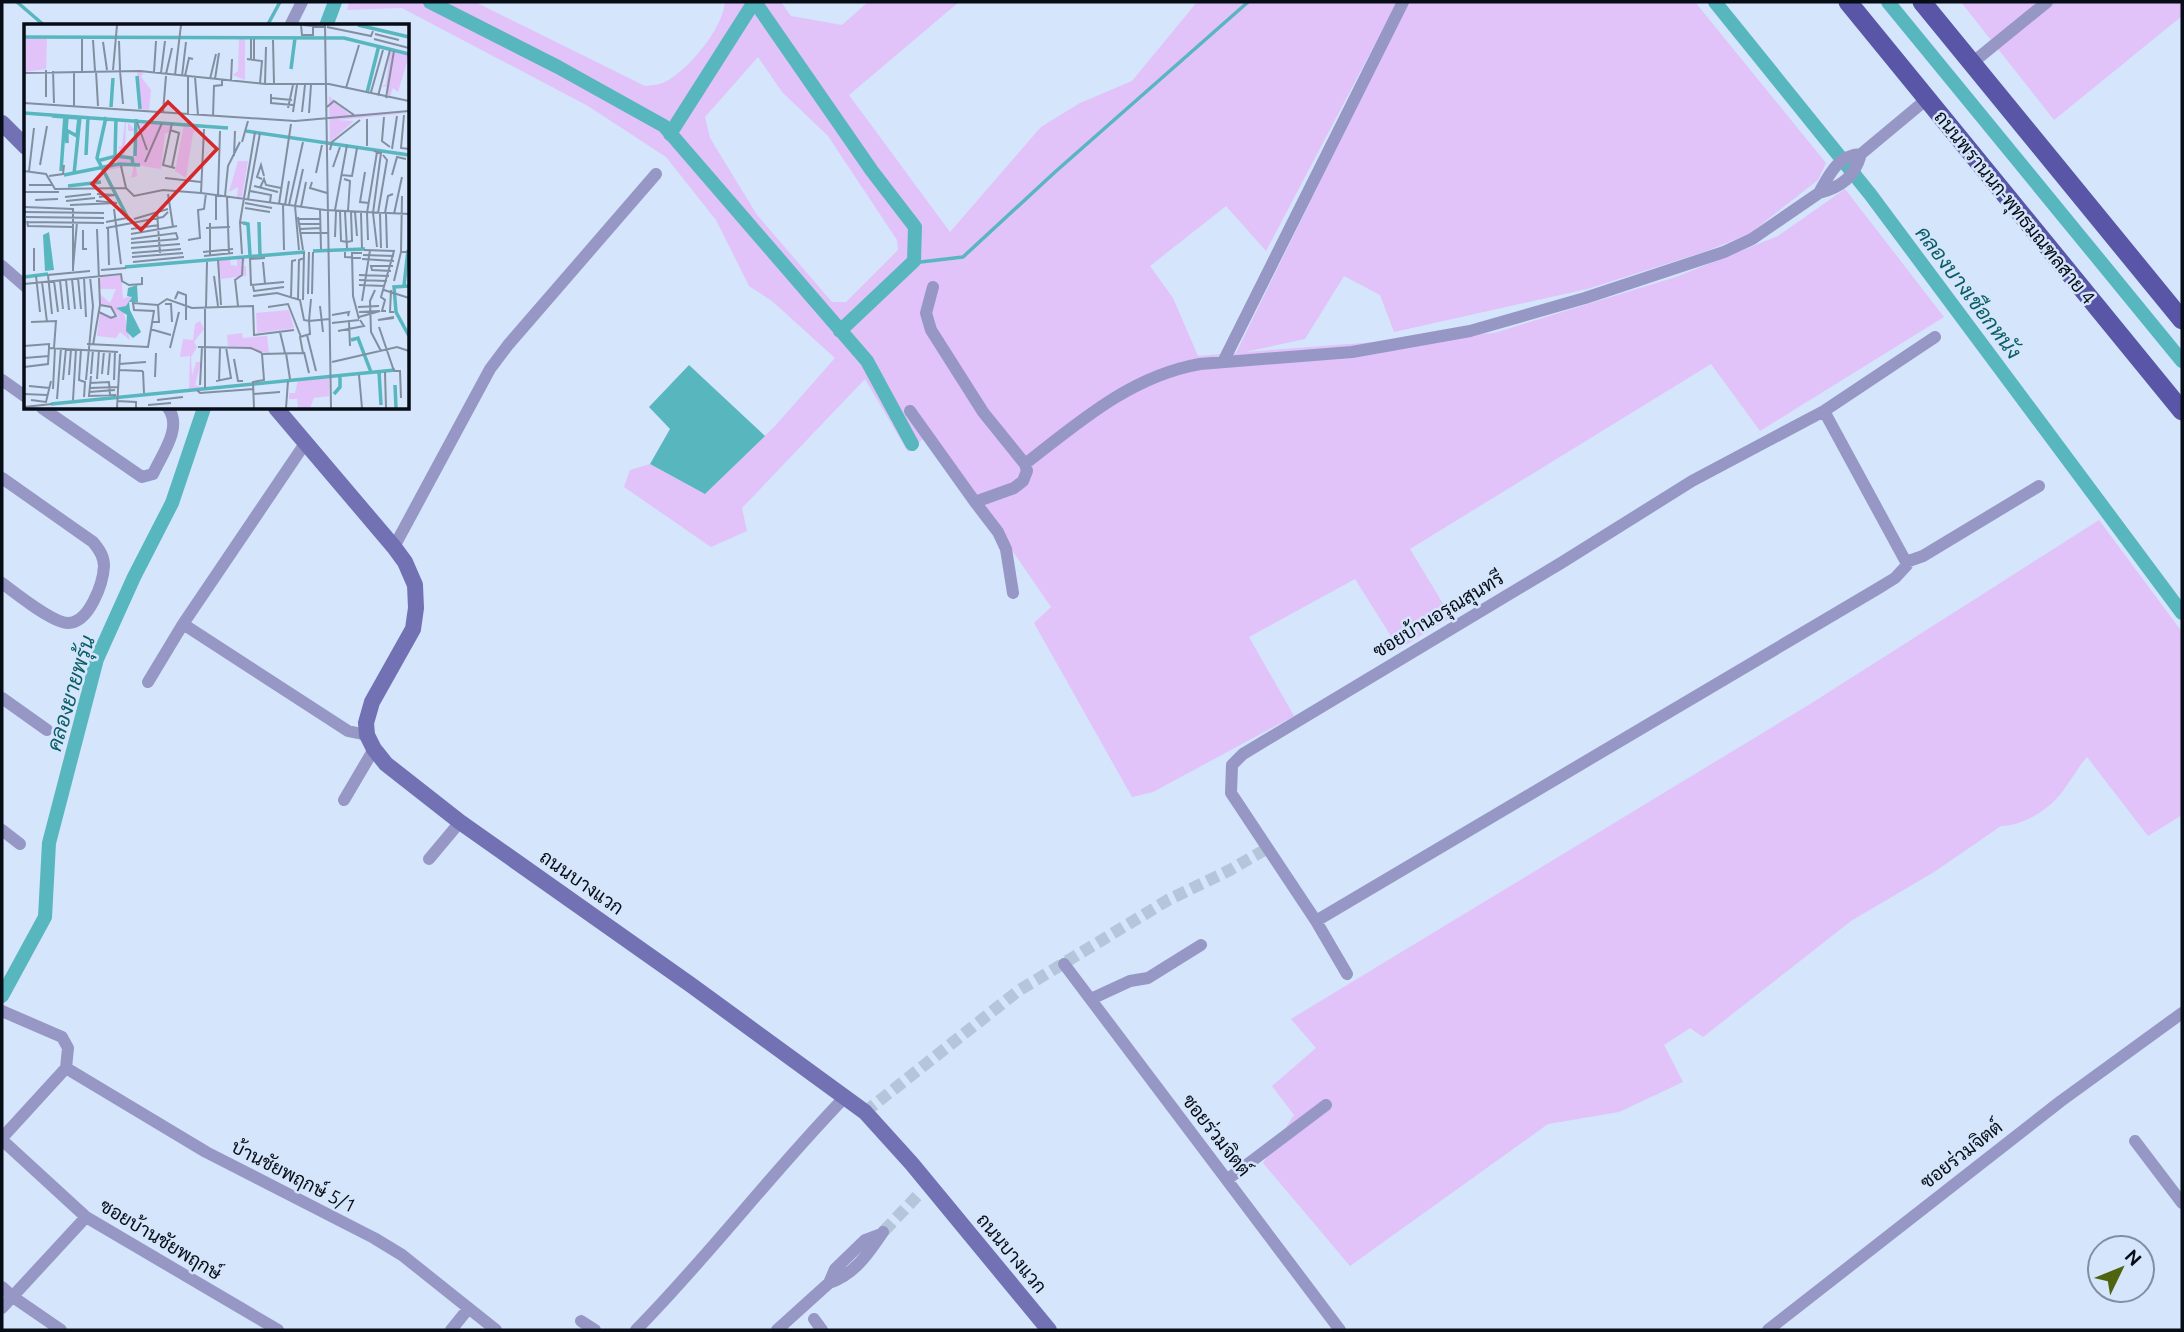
<svg xmlns="http://www.w3.org/2000/svg" width="2184" height="1332" viewBox="0 0 2184 1332" font-family="Ubuntu,Sarabun,sans-serif">
<rect width="100%" height="100%" fill="#d4e5fc"/>
<path fill="#e1c2f9" fill-rule="evenodd" d="M349,2H475L645,86C651,85 661,85 667,81C690,68 723,28 725,2H781L791,16L842,25L868,2H959L849,95L950,232L1041,127L1080,103L1132,81L1197,2H1397L1266,251L1226,206L1150,266L1173,298L1198,356L1236,353L1408,2H1695L1826,163L1818,180L1749,234L1704,252L1587,289L1394,332L1380,295L1344,276L1305,339L1245,352L1494,333L1676,277L1778,236L1845,189L1944,317L1760,431L1711,364L1410,549L1451,617L1399,649L1355,579L1249,637L1294,716L1153,792L1132,797L1034,623L1051,607L931,432L908,452L865,379L742,508L747,531L711,547L624,487L630,470L650,464L705,494L775,426L835,358L772,301L749,286L716,220L666,157L588,106L402,8L347,10ZM758,57L782,92L828,136L897,240L898,250L846,302H832L757,215L710,138L705,117Z
M1961,2H2182V16L2054,120Z
M2099,520L2182,632V815L2148,836L2087,757C2078,767 2073,777 2065,788C2052,808 2024,826 2001,826L1934,872L1851,921L1703,1037L1690,1028L1664,1045L1683,1082L1619,1112L1548,1124L1350,1266L1263,1163L1294,1115L1272,1086L1316,1048L1291,1019L1807,706Z"/>
<path fill="#58b6bf" d="M689,365L765,436L705,494L650,464L670,429L649,407Z"/>
<g fill="none" stroke-linecap="round" stroke-linejoin="round">
<path stroke="#58b6bf" stroke-width="3.5" d="M17,2L45,26
M267,26L280,2
M912,263L963,257L1055,172L1248,2"/>
<path stroke="#58b6bf" stroke-width="14" d="M430,2L558,67L664,126L867,361L912,444
M755,2L872,171L915,227L914,261L840,331
M1715,2L1870,194L2182,613
M1888,2L2182,361
M326,26L335,2
M670,134L754,2
M2,996L45,917L49,843L97,659L134,577L172,503L204,408"/>
<path stroke="#b5c5da" stroke-width="12" stroke-dasharray="12 6" stroke-linecap="butt" d="M865,1112L1018,991L1168,900L1228,871L1268,848
M884,1231L921,1192"/>
<path stroke="#9697c5" stroke-width="12" d="M290,26L302,2
M1972,63L2047,2
M1861,154C1838,155 1829,175 1819,193C1841,187 1855,177 1861,154L1927,99
M2,266L26,287
M1223,362L1403,2
M2,380L26,397
M42,408L142,477L153,474C162,454 183,427 168,408
M910,411L975,502L1014,488L1023,481L1027,471L1025,464L983,412L931,330L926,313L933,287
M1025,464C1079,422 1131,376 1200,364L1352,352L1470,331L1585,298L1724,252L1752,239L1819,193
M2,478L93,542C99,549 104,556 104,566C103,584 89,623 68,623C53,623 15,593 2,583
M975,502L998,532L1006,549L1013,593
M394,547L490,369L508,345L656,174
M1906,562L1923,556L2039,486
M183,624L348,731L367,735
M148,682L183,624L306,442
M2,698L47,730
M344,800L374,749
M2,830L20,844
M429,859L460,822
M1316,921L1877,589L1895,578L1907,565L1906,562L1824,411
M1064,964L1340,1330
M1347,974L1316,921L1231,793L1232,765L1243,754L1561,563L1692,481L1824,411L1935,337
M1091,999L1130,981L1148,978L1201,945
M66,1068L206,1152L374,1238L402,1255L496,1330
M2,1138L66,1068L68,1048L62,1037L2,1011
M2,1140L86,1217L278,1330
M2135,1141L2182,1203
M1228,1179L1326,1105
M829,1283C854,1275 869,1253 883,1232
M2,1287L13,1297L61,1330
M2,1308L86,1217
M814,1319L822,1330
M581,1321L595,1330
M451,1330L468,1309
M636,1330C710,1255 772,1172 846,1096
M777,1330L829,1283L835,1269L865,1240L881,1234
M1768,1330L2061,1101L2182,1013"/>
<path stroke="#7271b4" stroke-width="16" d="M2,123L26,147
M276,408L394,547L405,562L415,585L416,608L413,629L372,702L366,723L367,735L374,749L386,764L460,822L691,985L865,1112L912,1164L1049,1330"/>
<path stroke="#5955a7" stroke-width="19" d="M1848,2L2182,411
M1922,2L2182,320"/>
</g>
<g text-anchor="middle" dominant-baseline="central" stroke-width="5" stroke-linejoin="round" paint-order="stroke">
<g font-size="19" fill="#070d17" stroke="#d4e5fc">
<text transform="translate(2015 207) rotate(51)">ถนนพรานนก-พุทธมณฑลสาย 4</text>
<text transform="translate(1438 614) rotate(-31)">ซอยบ้านอรุณสุนทรี</text>
<text transform="translate(582 882) rotate(35)">ถนนบางแวก</text>
<text transform="translate(1217 1135) rotate(52)">ซอยร่วมจิตต์</text>
<text transform="translate(1961 1154) rotate(-38)">ซอยร่วมจิตต์</text>
<text transform="translate(294 1176) rotate(27)">บ้านชัยพฤกษ์ 5/1</text>
<text transform="translate(161 1239) rotate(31)">ซอยบ้านชัยพฤกษ์</text>
<text transform="translate(1012 1253) rotate(50)">ถนนบางแวก</text>
</g>
<g font-size="21" font-style="italic" fill="#0b5e65" stroke="#d4e5fc">
<text transform="translate(1969 292) rotate(53)">คลองบางเชือกหนัง</text>
<text transform="translate(70 693) rotate(-73)">คลองยายพรุ้น</text>
</g>
</g>
<g transform="translate(24 24)">
<rect width="385" height="385" fill="#d4e5fc"/>
<path d="M2,14H23L22,45L0,48ZM215,15H221V56L209,51L214,47ZM366,25L385,31L374,68L369,64L365,75L362,62L357,63L362,60ZM113,48H120L117,53L127,66L125,86L115,85ZM305,72L325,90L385,89L313,96L330,97L306,118ZM91,94L115,100L147,98L145,109H141L137,145L112,141L113,152L107,154L110,141L80,147L76,142L93,139V133L75,137L90,132V125L92,130L98,129L94,123L98,122L101,97L92,96L90,123ZM102,97H111L110,105L104,99V107H111L109,132L101,131ZM160,100L176,103L169,109L162,154L151,147ZM214,137H224L218,173H213L214,163L205,168ZM213,234L222,236L216,242H222V252L197,255L194,236L206,235L207,241L213,242ZM97,251L99,275L108,271L100,289L106,316L96,308L92,314L73,312L76,289L96,294L88,284L76,281V270L86,279L92,265H76V253ZM265,286L270,304L233,309L232,289ZM176,297L180,305L170,318L173,323L167,333L168,352L172,338H177L171,361L180,364L165,365L166,332L156,333L159,315L169,316L171,300ZM218,309L219,314L243,312L245,329L204,322L203,311ZM305,353V372L290,374L286,384H274L273,375H265V369H271L274,356Z" fill="#e1c2f9" fill-rule="evenodd"/>
<path d="M25,208L30,246L21,247L19,211ZM113,261L114,278H105L106,286L117,308L109,314L102,307L103,291L92,284L102,282L108,273L103,272L104,264Z" fill="#58b6bf"/>
<path fill="none" stroke="#58b6bf" stroke-width="3.5" d="M334,1L385,13M0,13L320,14L385,30M267,45L271,14M113,52L116,85M343,69L355,21M87,83L89,54M0,89L204,104M28,92L55,94L53,112L42,106L43,94M82,93L73,134L105,196M222,107L385,131M42,108L43,119V109M62,131L64,92M91,132L92,94M111,132L112,95M73,137L92,132L108,134L109,140M37,147L41,91M50,150L56,93M40,151L95,140L116,141M44,162L77,158M235,198L236,231M219,199L224,200L226,231M289,227L341,225M101,243L281,228M0,253L24,250M380,262L384,226M385,262L370,263L372,288L385,312M327,316L334,314L347,348M355,347L357,381M371,361L372,384M310,370L316,363V351M27,380L371,346"/>
<path fill="none" stroke="#828fa0" stroke-width="2" d="M277,1L278,11H289V2M279,1L301,3M301,1L307,384M303,3L347,12L349,7M351,10L375,16M58,15V47M227,15V36M230,15V36M350,15L385,24M69,16L71,47M249,16L250,60M95,17L96,47M79,18L83,46M223,35L238,37L236,59M22,46V73M89,46L93,1M29,47L30,79M50,47V83M72,47L74,82M96,47L99,80M130,48L132,17M0,49L116,47L241,60H305L385,77M137,49L141,17M142,50L148,24M151,51L157,1M158,52L162,18M161,52L165,34L169,35M164,53V90M171,53L174,91M186,55L192,30M191,55L195,29M207,57L208,35M241,60L242,23M322,64L335,21M347,68L359,26M247,70V79L269,81M354,72L366,26M247,74L268,76M362,74L370,27M0,79L271,97L385,87M303,83L310,77L330,91M264,84L269,61M139,88L142,52M269,88L273,61M278,88L281,61M285,89L287,61M380,91L377,124L385,125M189,92L190,62L198,61V56M360,93L358,117L366,123M113,98L123,126M148,99L139,141L151,144M146,106L155,109L148,143M218,118L224,97M343,122V95M368,125L373,92M306,126L308,118L336,96M210,132L211,107M121,138L138,99M16,141L23,102M97,142L102,164M309,143L316,123M0,147L22,150L31,165L102,164L110,172L139,166L177,169L301,186L385,190M5,147L10,104M341,148L336,178L345,179M292,149L298,121M317,151L328,152L333,124M368,151L373,133L382,135M25,152L39,150L40,141M141,154L177,158M238,155L233,153L237,141L240,152M320,155L326,157L324,187M288,158L286,164L303,169M5,161H28M230,162L254,168M236,164L240,155L242,161L257,164M226,167L247,171L246,178M0,168H35M177,169L180,105M73,170L91,171L75,173M144,170L149,203M194,171L196,107M201,172L204,142L216,118M378,172L377,228H385M41,173L67,170M203,173L205,230M224,175L236,109M11,176L34,175M42,177L71,174M221,179L248,184M255,180L267,100M259,180L260,226M46,181L93,179L72,177M261,181L265,157M265,181L279,118M271,182L275,226M271,182L279,145M1,183L49,185V247M277,183L282,158M221,184L246,188M90,185L97,240M296,186L297,225M311,186L323,121M316,187L317,217L323,218M1,188L80,189M133,188L136,229M321,188L323,224M331,188L333,212M337,189L338,224M349,189L357,129L350,127M349,189L353,223M354,189L363,136L359,131M361,189L364,172L369,170M356,190L357,224M362,190L363,224M370,190L378,153M2,193L80,194M274,193L279,226M110,195L144,185M274,195H297M192,196V170M3,197L4,202L49,203M3,198L80,199M82,198L103,194M216,199L218,230M219,199L216,198L231,108M275,200H297M82,204L139,193L144,188M84,204L85,241M182,204L206,203M107,205L135,201M276,205L297,204M59,206V225H63M276,209H304M107,210L153,202M311,213L312,187M107,215L152,209L154,215M164,216L176,214L174,186L180,185L182,169M344,216L343,189L353,128M323,218L328,217L327,188M107,219L154,215M10,224V247M107,224L156,220M340,226L370,227L357,273L361,276L358,287H362M179,228L209,225M321,228V233L337,234M108,229L157,225M186,231V199M339,231L370,232M180,232L209,229M108,233L159,229M241,234L226,235L227,261L260,258M338,235L370,237M194,236L197,281M109,238L160,233M239,238L241,260M49,244L53,198M77,246L102,244M367,247L348,246L347,242H369M335,251L365,252M12,252L16,288M190,252L194,282M54,254L57,285M60,254L62,293M48,255L51,285M211,255L214,282M36,256L39,285M42,256L45,286M211,256L218,251L219,234M335,256L363,257M30,257L34,288M370,257L377,228M18,258L23,298M0,260L97,250L98,257L105,261L118,260V253M335,261L361,262M229,262L230,267L260,263M351,266L346,277L347,308L357,327M360,266L385,274M367,266L366,288H370M284,270L285,228M288,270L289,228M229,272L253,269L276,276L280,296L285,297M267,274L268,237L272,236M151,275L154,268L162,271V296M274,275L275,236L280,234M279,276L280,228M338,277L346,226M141,280H147L148,298M134,281L143,275L168,284L229,282L230,311L270,306M296,282L299,308M182,283L183,238M244,283L264,280L277,313M334,283L355,282M75,288L87,294L92,292L87,283L76,281M335,288L356,287M28,290L24,251L66,247M308,291L325,288L324,292M335,293L356,287M370,294L354,296L370,293M335,295L329,272L328,229H338M285,297L287,275M7,298L32,297L30,324M129,298H135L134,281M325,298L326,322M308,299L335,296M355,303L370,347M126,305L147,311M314,307L340,302L336,296M256,308L261,329M283,311L292,347M63,320L124,323L130,287L110,286L109,279L134,281M69,321L76,281L73,205M0,322L25,320V324L94,328M174,323L227,324L238,329M146,324L155,288M57,325L55,356L61,358L60,373M280,328L285,349M262,329L266,355M0,334L25,332M210,335L214,357H219M308,338L373,323L385,327M95,340L122,338M0,343L24,340L25,324M95,346L119,347M119,347L120,369M370,347H376L377,374M361,348L362,384M67,350L69,326M78,350L80,327M45,351L47,325M84,351L86,327M335,351L338,384M67,352L65,372L92,371M131,353L132,329M73,355L75,326M39,356L42,324M62,356L69,282L66,253M90,356L91,328M192,357L207,354L202,323M195,357L196,323M66,359L85,358L86,371M176,361L178,323M5,362L26,364M66,364L94,363M181,364V283M29,365L31,324M173,366L176,369L230,365M65,368L91,366M0,370L23,371M230,370L256,368M33,375L37,324M7,376L22,378L27,357M49,376L52,325M133,376L159,373M93,377L112,378V384M124,381L147,379M0,383L28,380M93,384L96,330M230,384L229,358L240,356L238,330L279,329L276,313L286,310L285,297L306,295M262,384L264,357"/>
<path fill="#d62828" fill-opacity="0.15" stroke="#d62828" stroke-width="3.5" d="M144,78L193,125L117,206L68,160Z"/>
<rect width="385" height="385" fill="none" stroke="#070d17" stroke-width="3.5"/>
</g>
<rect width="2184" height="1332" fill="none" stroke="#070d17" stroke-width="7"/>
<g transform="translate(2121 1269) rotate(47)"><circle r="33" fill="#d4e5fc" stroke="#828fa0" stroke-width="2"/>
<path d="M0-5L12 26L0 18L-12 26Z" fill="#4f6410"/>
<text y="-10" font-size="19" font-weight="bold" text-anchor="middle" fill="#070d17">N</text>
</g>
</svg>
